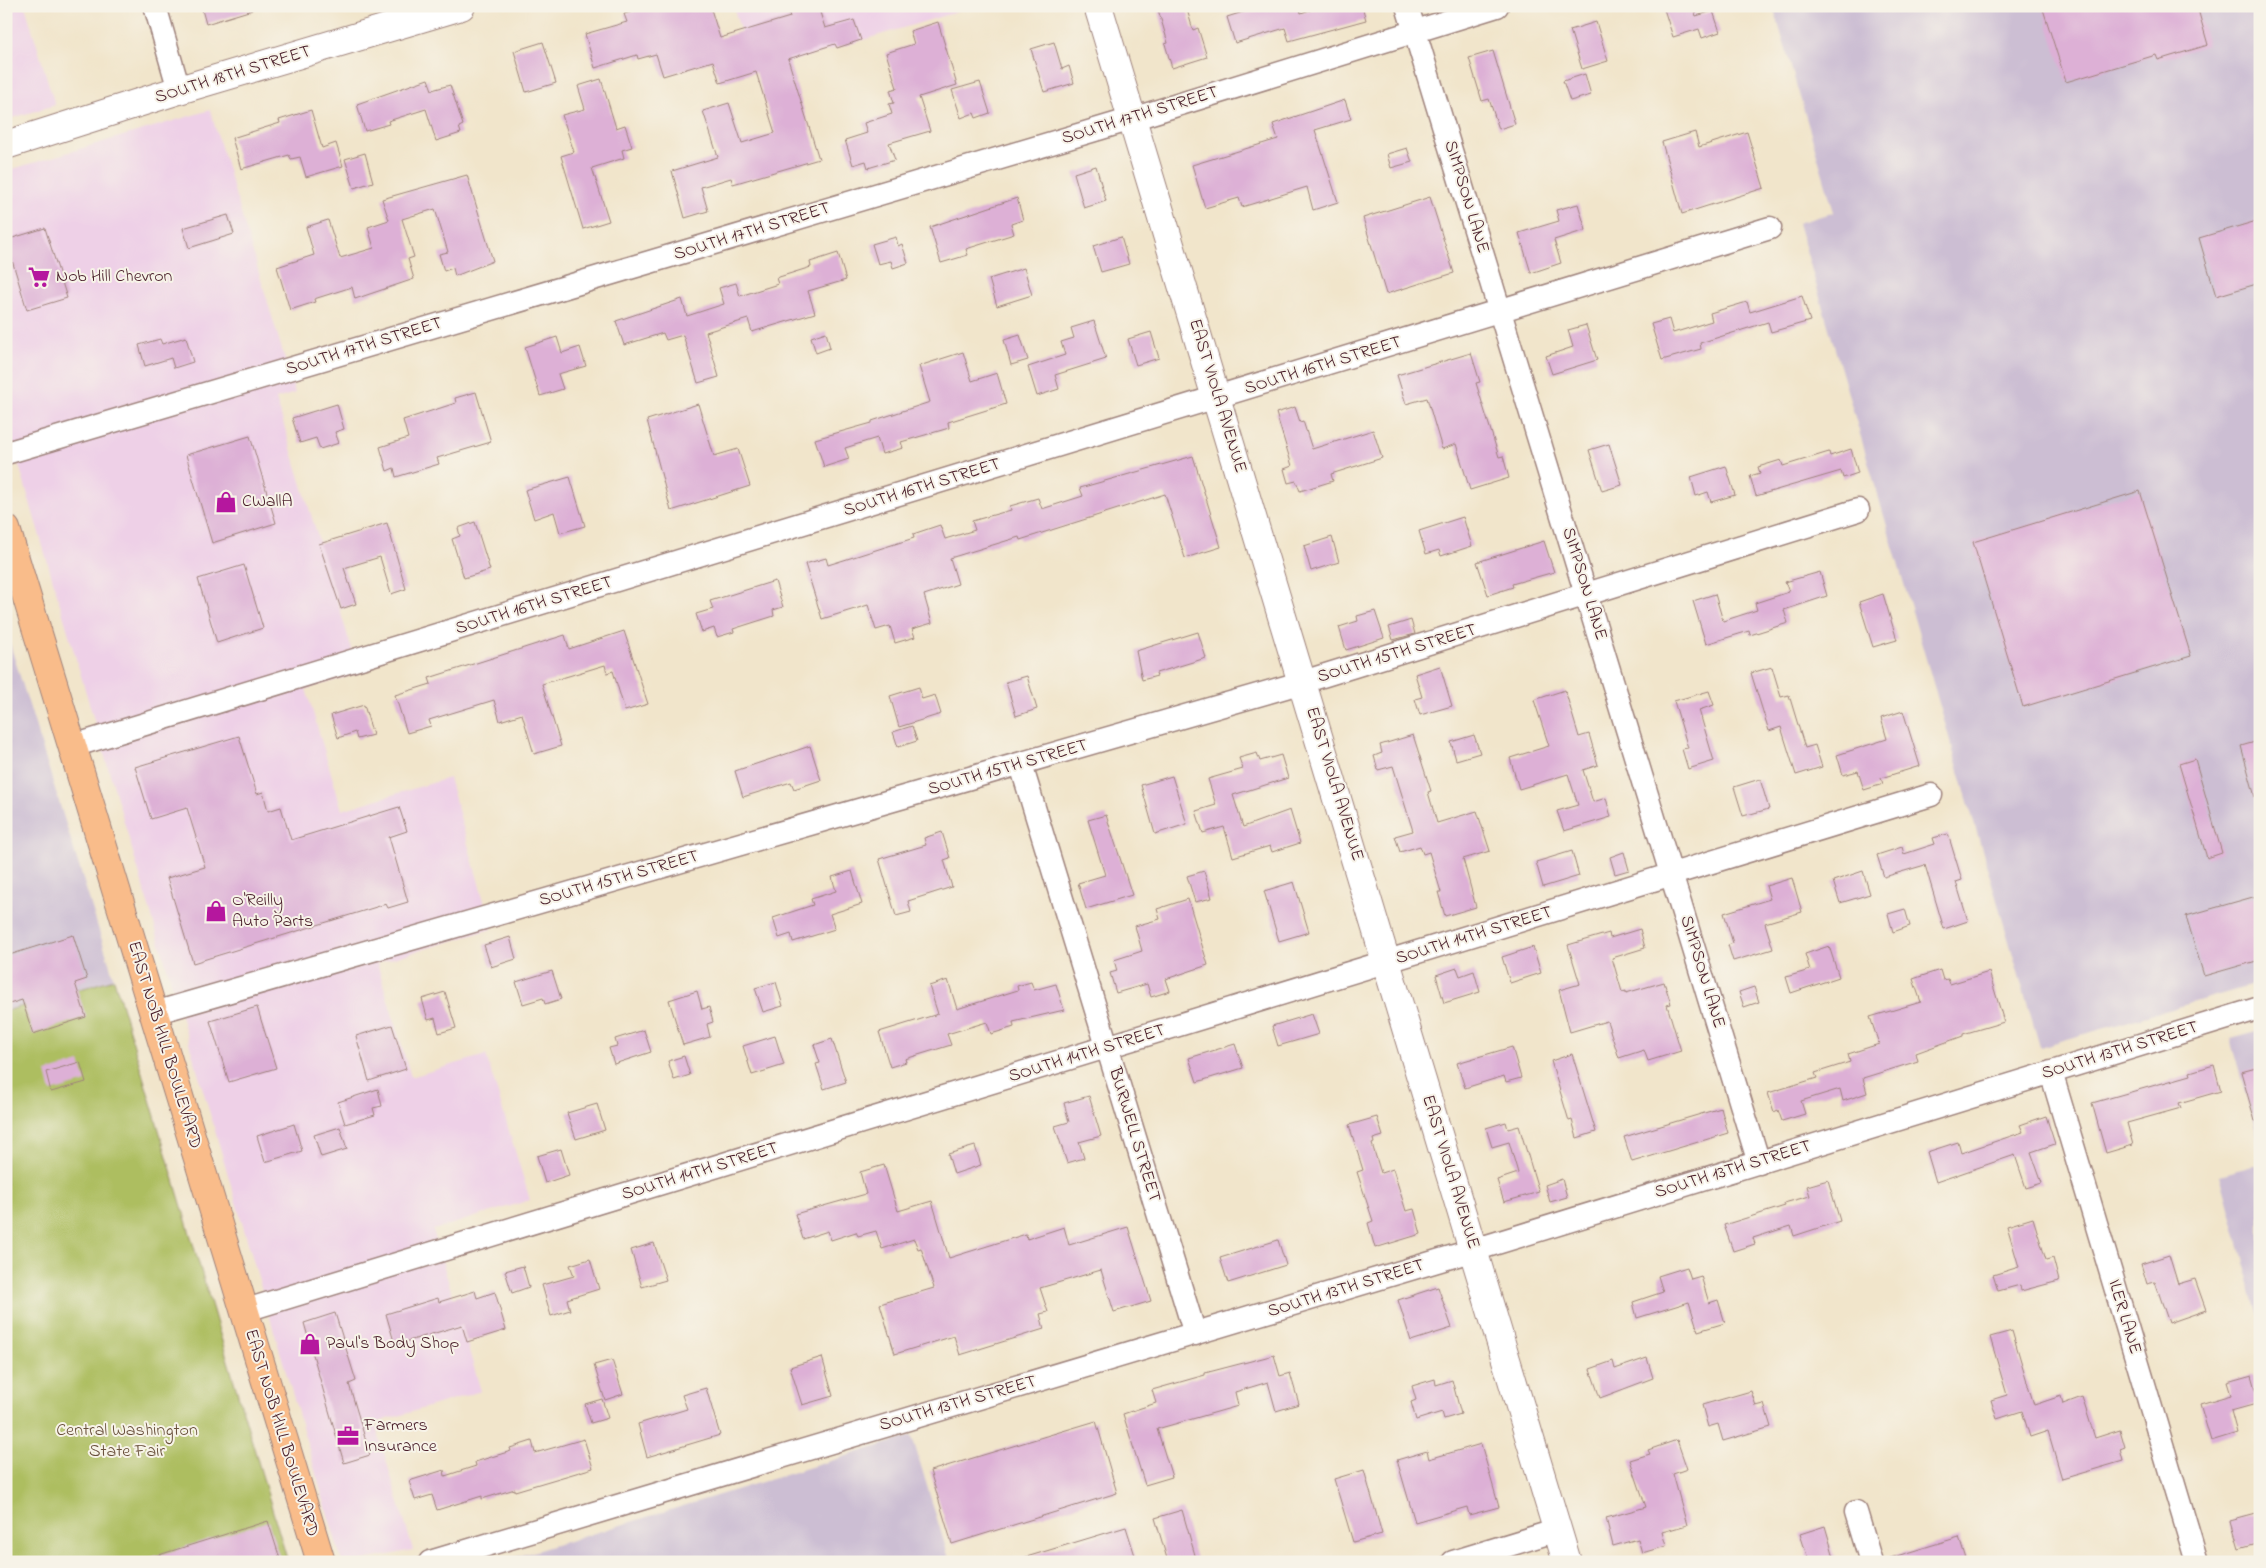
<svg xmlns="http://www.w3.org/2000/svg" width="2266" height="1568" viewBox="0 0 2266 1568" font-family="'Indie Flower',sans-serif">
<rect width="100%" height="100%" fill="#f7f3e8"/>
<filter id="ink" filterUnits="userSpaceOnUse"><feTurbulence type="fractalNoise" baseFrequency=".02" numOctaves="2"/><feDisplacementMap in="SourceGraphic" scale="10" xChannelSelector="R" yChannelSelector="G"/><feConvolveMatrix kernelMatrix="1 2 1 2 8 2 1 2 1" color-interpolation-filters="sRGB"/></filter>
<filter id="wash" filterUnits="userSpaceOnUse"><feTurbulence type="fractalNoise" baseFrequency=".0096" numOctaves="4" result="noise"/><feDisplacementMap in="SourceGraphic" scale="20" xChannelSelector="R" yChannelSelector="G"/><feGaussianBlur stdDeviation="1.12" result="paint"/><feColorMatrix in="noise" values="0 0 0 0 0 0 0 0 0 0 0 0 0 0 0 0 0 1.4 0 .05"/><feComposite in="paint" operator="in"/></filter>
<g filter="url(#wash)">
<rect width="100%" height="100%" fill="#f1e5cb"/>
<path fill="#eed0e7" d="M6,6H25L55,105L6,120Z
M733,6H976L753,73Z
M210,110L295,393L276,399L359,673L306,689L342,810L449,778L492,929L377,963L411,1077L486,1055L530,1200L433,1230L481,1391L375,1423L413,1550L354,1562H342L6,421V171Z"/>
<path fill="#ccbed3" d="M1773,6H2260V983L2040,1047L1798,223L1834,212Z
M6,631L114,979L6,1011Z
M2260,1031V1145L2230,1039Z
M2260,1164V1315L2259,1316L2220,1175Z
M912,1436L950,1562H500Z"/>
<path fill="#adbe61" stroke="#7c6e46" d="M114,979L288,1562H6V1011Z"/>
<g id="blocks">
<path fill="#ddb0d6" d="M201,6H252V10L206,24Z
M651,6H710L720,38L790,17L788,11L803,6H818L825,28L854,20L861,40L837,48L835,44L788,59L819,159L733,184L731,178L701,187L708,211L685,218L672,171L718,157L703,111L729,103L742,143L775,133L756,72L720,83L713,61L663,76L656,54L638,59L637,55L595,68L585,34L627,22L624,14Z
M1157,6H1186L1193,30L1198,28L1207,57L1172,68L1165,44L1168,43Z
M1262,6H1299L1301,13L1322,6H1362L1366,20L1289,41L1285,28L1235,43L1227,17Z
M1663,6H1693L1696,16L1713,11L1720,32L1702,38L1699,29L1673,37Z
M2042,6H2197L2208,45L2158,60L2156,55L2066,82Z
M938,22L957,85L919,97L930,131L889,143L895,160L868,168L866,161L853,165L845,140L867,133L864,123L892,114L889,104L894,103L890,90L897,88L886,53L914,44L910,31Z
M1596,22L1608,61L1582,69L1570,30Z
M543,42L556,83L526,92L514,51Z
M1054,42L1062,69L1069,66L1074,83L1044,92L1031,49Z
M1493,51L1515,124L1499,129L1489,99L1482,101L1469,58Z
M1585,74L1591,95L1570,101L1563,81Z
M428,79L432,90L450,85L463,125L459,127L461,133L436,141L426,109L388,121L389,124L365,131L357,104Z
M601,79L616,128L625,125L632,147L622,150L624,158L592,168L609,221L583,229L561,156L574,152L562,115L585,109L578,86Z
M980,82L990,113L976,118L974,113L961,118L952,90Z
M1345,100L1351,119L1315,130L1338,202L1313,210L1307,187L1242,207L1239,198L1205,208L1192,165L1278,139L1273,124Z
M311,110L322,148L336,143L343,166L306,177L300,157L291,159L289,155L241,169L232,138L280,123L279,120Z
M1695,132L1699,147L1747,132L1764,188L1682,214L1662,142Z
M1407,148L1412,162L1391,168L1387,154Z
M365,153L373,182L354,188L345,159Z
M1096,166L1106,201L1084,208L1074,173Z
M467,175L493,261L455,276L453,268L444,271L439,254L448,252L435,209L402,219L414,257L408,259L414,279L355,299L352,287L314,299L315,302L290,310L277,267L314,255L306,227L328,220L340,258L374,248L368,227L389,220L382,199Z
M1430,197L1454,273L1386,294L1363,218Z
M1017,198L1023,220L1011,224L1014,234L966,249L968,255L941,263L930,227Z
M1578,204L1586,230L1554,240L1561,263L1531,273L1519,233L1559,221L1556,210Z
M228,215L234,234L189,248L183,228Z
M2260,220V283L2216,296L2199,238Z
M45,228L67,298L27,310L6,240Z
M896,237L898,246L902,244L908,263L893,268L891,261L878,264L872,244Z
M1121,237L1129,264L1101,272L1093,246Z
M838,253L846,280L808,291L815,313L752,332L748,319L706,332L719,377L698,383L683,335L666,340L663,333L624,345L616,321L682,299L687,316L724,304L719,288L736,283L740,296L778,284L776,278L811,267L810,262Z
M1024,268L1032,295L997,306L989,279Z
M1802,296L1810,321L1771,332L1768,322L1700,343L1701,349L1662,360L1651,324L1669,319L1673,333L1712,321L1710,313L1747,302L1750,312Z
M1094,321L1106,359L1055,375L1059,389L1037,396L1028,367L1065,355L1061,342L1074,338L1071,328Z
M1586,325L1597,360L1552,374L1546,356L1573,347L1568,330Z
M826,332L830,348L816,353L811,337Z
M1151,332L1159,358L1136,365L1128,339Z
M1020,335L1028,360L1011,365L1004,340Z
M186,337L193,362L174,368L171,358L145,366L139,345L160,339L162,344Z
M557,337L562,353L580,347L586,366L558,374L563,389L540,396L525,347Z
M963,352L972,381L997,373L1006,404L948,422L949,428L901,442L903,448L882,454L877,438L845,448L849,459L824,467L815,439L872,423V421L930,402L919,366Z
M1471,353L1480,382L1476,383L1499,457L1503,456L1509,478L1470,490L1456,444L1442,449L1427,398L1406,404L1397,375Z
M476,392L491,442L437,458L439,464L396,477L394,468L387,471L380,447L408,438L403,420L456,403L455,398Z
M337,404L344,429L335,432L339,443L320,449L316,438L300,443L292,418Z
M698,404L714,456L738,449L750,486L671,511L647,420Z
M1295,407L1300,422L1303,421L1312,449L1373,430L1382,458L1331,474L1333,481L1300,491L1296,481L1288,483L1284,469L1292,466L1276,413Z
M250,436L276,523L212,543L186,455Z
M1609,444L1622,485L1602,491L1589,450Z
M1851,449L1858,473L1843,478L1841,471L1756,496L1750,476L1760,473L1758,467L1781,460L1783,466L1829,452L1830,456Z
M1193,456L1221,547L1185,558L1165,494L1020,540L1019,537L950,558L958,584L924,595L932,623L912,629L915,637L895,643L890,626L876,630L868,605L822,619L805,564L826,558L828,565L914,538L913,534L940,525L945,539L975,530L972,521L1011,510L1010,506L1038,498L1042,509L1083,496L1080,488Z
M1726,466L1735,495L1711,502L1708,492L1696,496L1691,477Z
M570,477L585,526L560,533L554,512L534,519L525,490Z
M2140,491L2191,656L2023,707L1973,542Z
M1463,517L1472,546L1441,556L1439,550L1426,554L1419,531Z
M475,522L490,570L464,578L452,539L460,536L458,528Z
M387,523L406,589L391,594L380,557L344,568L356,604L341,609L319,544Z
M1332,537L1339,562L1311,571L1304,546Z
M1544,541L1554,572L1512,584L1513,587L1488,595L1477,562Z
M244,565L263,628L217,643L198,579Z
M1820,572L1827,596L1784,610L1788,623L1750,635L1749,631L1706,644L1693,601L1715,594L1723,621L1757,610L1755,603L1789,592L1785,582Z
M775,581L783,607L773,610L774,616L733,629L734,632L717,637L714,628L702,632L696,614L713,609L710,601Z
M1883,594L1897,640L1873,647L1859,602Z
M1375,611L1384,638L1346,650L1339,627L1358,621L1357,616Z
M1411,620L1415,634L1393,640L1389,627Z
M624,631L648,704L625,711L613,671L607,673L605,665L542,684L561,746L534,754L522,714L500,721L494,700L429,720L431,726L407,733L395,695L431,684L429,678L565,635L569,649Z
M1198,632L1206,658L1156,673L1157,676L1142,680L1136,651Z
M1440,666L1452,706L1420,715L1415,699L1422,697L1415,674Z
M1772,667L1781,697L1789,695L1805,748L1815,745L1822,767L1796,775L1781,727L1769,731L1751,673Z
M1027,676L1037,709L1016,716L1006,682Z
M919,687L922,699L935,695L941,714L899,727L890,696Z
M1565,690L1579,737L1589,734L1598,765L1583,770L1593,802L1606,798L1611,817L1564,831L1557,811L1578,805L1568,774L1519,789L1510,758L1549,746L1534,700Z
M1709,691L1714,705L1699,710L1714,761L1688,769L1682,749L1688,748L1674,701Z
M364,705L373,735L357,739L355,732L338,738L331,715Z
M1903,711L1920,766L1881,778L1883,784L1864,790L1858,771L1843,775L1837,755L1887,739L1881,718Z
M912,726L917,741L898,747L893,732Z
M1413,735L1431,791L1428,792L1437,823L1477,811L1490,851L1463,859L1476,907L1445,916L1438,892H1441L1429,852L1423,854L1420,846L1400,852L1395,836L1413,831L1393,766L1378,770L1374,756L1382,753L1380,745Z
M1474,735L1480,753L1456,760L1451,742Z
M239,736L257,794L263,792L268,811L281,807L291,840L399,807L407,831L389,837L408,902L388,908L386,904L193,963L167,878L205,867L187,808L151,819L135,767Z
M2255,742L2260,758V796L2255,797L2241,746Z
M810,746L821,780L794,789L791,782L743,797L735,771Z
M1257,753L1260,761L1281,755L1288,778L1233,795L1243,827L1290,810L1300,843L1272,852L1270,846L1233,857L1224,827L1203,833L1196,811L1216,805L1208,779L1243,769L1239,758Z
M2195,759L2222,853L2207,858L2179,764Z
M1172,776L1187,824L1155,834L1141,785Z
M1760,779L1769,809L1743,816L1734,787Z
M1106,815L1132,895L1086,909L1078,883L1105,875L1088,820Z
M942,832L950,858L944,860L952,887L908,901L911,912L896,916L879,859L926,845L924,838Z
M1948,834L1962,880L1956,882L1968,921L1944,929L1925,865L1884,877L1877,855L1902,847L1904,854L1935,844L1933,838Z
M1572,851L1579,876L1543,887L1536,862Z
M1624,852L1629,870L1615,874L1610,857Z
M852,871L862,904L830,914L835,929L793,942L791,934L779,938L773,918L813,905L811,899L836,891L832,877Z
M1204,871L1212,898L1195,902L1187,876Z
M1863,871L1870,894L1840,903L1833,881Z
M1792,878L1802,912L1765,923L1773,949L1733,961L1728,945L1733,943L1724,913L1770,899L1766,886Z
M1294,882L1309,932L1279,941L1264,891Z
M2260,895V960L2204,976L2186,916Z
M1188,899L1208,965L1166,979L1170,991L1151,997L1147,984L1116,993L1110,973L1117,971L1114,960L1142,951L1135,926L1160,919L1157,909Z
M1905,909L1910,926L1893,932L1888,914Z
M1640,929L1645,948L1612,958L1622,992L1626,991V993L1664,982L1671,1004L1667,1005L1681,1051L1648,1061L1644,1050L1619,1058L1607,1021L1570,1032L1559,990L1580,984L1568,945L1609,933L1610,938Z
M73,935L87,979L75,983L86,1017L33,1034L22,1000L6,1005V956Z
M510,937L516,959L491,967L484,945Z
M1829,946L1839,977L1791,993L1786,977L1810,970L1805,954Z
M1533,947L1541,973L1510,983L1502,957Z
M1457,968L1460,976L1474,971L1480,992L1444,1003L1436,975Z
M1940,970L1943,980L1948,979L1950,984L1989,972L2004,1022L1963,1034V1036L1916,1053L1918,1061L1863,1078L1867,1093L1843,1101L1840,1089L1801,1101L1805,1114L1782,1121L1778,1110L1774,1112L1768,1093L1817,1078L1815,1073L1850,1062L1848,1054L1879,1044L1870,1017L1921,1002L1913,979Z
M552,971L561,999L545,1004L543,998L523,1004L516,982Z
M948,980L957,1009L1018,990L1017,986L1031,982L1034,990L1056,984L1064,1010L1013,1022L1014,1027L991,1034L987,1022L947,1034L951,1045L905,1059L906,1062L890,1067L879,1032L938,1014L929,986Z
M776,982L783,1006L763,1012L755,988Z
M1754,987L1759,1002L1744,1007L1739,992Z
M697,991L702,1009L709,1007L713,1022L707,1024L710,1037L683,1045L669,1000Z
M445,992L456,1028L439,1033L435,1018L428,1020L422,999Z
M257,1007L276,1068L229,1082L210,1021Z
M1312,1014L1319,1034L1278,1046L1272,1026Z
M392,1025L406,1069L369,1081L356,1036Z
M644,1030L651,1052L614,1064L609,1048L617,1046L615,1039Z
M775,1036L784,1065L752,1075L743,1046Z
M832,1039L846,1082L824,1089L816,1064L820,1063L814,1045Z
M1235,1044L1243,1068L1197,1082L1189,1058Z
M1512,1047L1521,1078L1506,1082L1504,1076L1465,1088L1457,1063Z
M1572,1054L1596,1132L1577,1138L1572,1120L1569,1121L1551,1061Z
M684,1056L690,1075L674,1080L668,1061Z
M80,1062L86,1082L51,1092L46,1072Z
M2214,1065L2221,1091L2179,1103L2181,1108L2127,1123L2133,1145L2106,1153L2092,1103L2191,1075L2190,1072Z
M2260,1067V1121H2255L2241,1072Z
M378,1089L382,1106L373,1108L375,1115L345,1124L338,1102Z
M1089,1096L1101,1136L1079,1142L1084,1158L1067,1163L1055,1126L1069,1122L1064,1103Z
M597,1104L605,1130L576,1139L567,1113Z
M1721,1108L1728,1133L1632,1162L1624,1137Z
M2046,1116L2055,1144L2031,1152L2042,1183L2026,1188L2015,1155L1936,1182L1927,1152L1958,1142L1961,1153L2023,1132L2020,1125Z
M1377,1117L1383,1136L1373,1139L1374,1143L1372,1144L1381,1173L1393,1169L1406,1211L1414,1209L1421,1234L1375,1248L1368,1223L1373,1221L1357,1172L1363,1170L1349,1125Z
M1506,1122L1508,1129L1519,1126L1539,1192L1504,1202L1497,1180L1518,1173L1509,1142L1492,1147L1486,1128Z
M294,1124L302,1151L265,1162L257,1136Z
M340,1127L347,1149L321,1157L314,1135Z
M975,1146L981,1165L954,1174L948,1154Z
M561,1149L569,1175L545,1183L537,1156Z
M884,1165L898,1211L932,1201L949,1258L1026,1234L1027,1239L1064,1227L1069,1245L1128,1227L1151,1301L1114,1312L1101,1270L1040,1288L1048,1312L1040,1314L1044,1329L960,1355L954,1336L895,1354L880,1304L934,1288L921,1248L918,1249L914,1239L882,1249L876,1231L858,1236L856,1232L831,1240L828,1231L803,1239L795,1214L866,1194L860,1172Z
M1562,1179L1567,1197L1550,1202L1545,1185Z
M1828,1180L1840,1221L1794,1236L1791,1226L1753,1238L1755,1244L1733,1251L1724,1225L1785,1206L1784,1203L1810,1196L1807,1186Z
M2033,1218L2046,1260L2053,1258L2059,1281L2021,1291L2020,1285L1998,1291L1993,1275L2019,1267L2007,1226Z
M1278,1240L1286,1265L1228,1283L1220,1258Z
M654,1243L666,1280L642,1287L631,1250Z
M2169,1255L2178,1284L2195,1279L2206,1310L2169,1323L2155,1282L2147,1284L2141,1264Z
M590,1259L599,1289L567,1299L570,1310L551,1316L542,1285L574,1276L570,1265Z
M523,1266L529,1287L512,1293L505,1271Z
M1687,1267L1691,1279L1701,1276L1709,1303L1718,1300L1725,1323L1698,1331L1689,1302L1637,1318L1633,1302L1663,1292L1658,1276Z
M1438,1287L1452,1328L1411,1341L1398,1300Z
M475,1291L477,1298L495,1292L506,1330L467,1342L462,1325L395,1345L386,1314L438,1298L439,1302Z
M335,1313L356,1381L349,1384L370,1455L344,1463L304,1323Z
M2012,1331L2034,1405L2061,1396L2063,1404L2082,1397L2095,1438L2120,1430L2125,1447L2120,1449L2123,1461L2062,1479L2048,1431L2030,1437L2022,1411L1997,1419L1991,1400L2007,1395L1990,1337Z
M1274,1355L1280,1376L1290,1373L1299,1404L1276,1411L1268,1382L1235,1392L1238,1406L1157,1429L1172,1477L1145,1485L1123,1414L1156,1403L1152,1390L1205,1375V1373Z
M822,1357L833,1396L802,1405L790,1367Z
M1647,1358L1653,1378L1600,1398L1590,1369L1613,1361L1615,1369Z
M612,1360L623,1394L605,1400L594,1365Z
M2252,1375L2260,1403L2231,1411L2237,1433L2211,1441L2200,1404L2231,1395L2227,1382Z
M1435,1379L1436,1385L1452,1380L1461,1414L1444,1419L1442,1412L1416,1420L1411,1402L1416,1400L1412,1386Z
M706,1388L720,1435L647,1457L638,1424L687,1409L682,1395Z
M1751,1391L1756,1406L1764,1404L1771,1427L1723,1441L1718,1424L1708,1427L1702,1405Z
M602,1399L608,1418L591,1423L585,1404Z
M1096,1421L1117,1493L952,1544L930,1471Z
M584,1439L593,1468L515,1491V1489L482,1499V1496L437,1510L432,1495L415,1500L409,1481L444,1470L445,1476L476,1466L475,1462L511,1451L510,1448L532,1441L535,1453Z
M1677,1440L1687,1469L1673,1474L1687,1525L1662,1532L1666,1546L1642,1553L1638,1539L1613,1546L1606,1518L1646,1507L1630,1460L1650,1454L1648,1450Z
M1481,1444L1499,1507L1469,1515L1467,1507L1415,1522L1397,1460L1427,1451L1429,1459Z
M1364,1470L1382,1534L1353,1542L1334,1479Z
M1182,1510L1197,1562H1168L1155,1518Z
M2260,1513V1542L2238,1548L2230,1521Z
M268,1521L281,1562H149V1558Z
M1825,1526L1834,1557L1819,1562H1809L1800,1534Z
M1126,1527L1137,1562H1024L1023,1558Z
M1959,1537L1967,1562H1891L1890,1558Z"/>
</g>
</g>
<g filter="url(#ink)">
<use href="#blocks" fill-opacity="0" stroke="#9e827b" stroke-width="1"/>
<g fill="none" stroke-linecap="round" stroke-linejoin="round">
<g stroke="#9e827b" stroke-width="25">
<path id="minor" d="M155,6L179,90
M1407,6L1759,1163
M6,453L1132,119L1497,6
M73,746L1770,228
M1021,765L1195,1334
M154,1013L1303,682L1858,510
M2051,1072L2197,1562
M243,1311L1931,795
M1856,1512L1871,1562
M430,1562L1474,1250L2260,1008
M1453,1562L1558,1530"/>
</g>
<g stroke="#9e827b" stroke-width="30">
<path id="tertiary" d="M1098,6L1567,1562
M6,145L179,90L461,6"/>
</g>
<g stroke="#9e827b" stroke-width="30">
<path id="primary" d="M6,529L321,1562"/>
</g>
<use href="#minor" stroke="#fff" stroke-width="22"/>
<use href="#tertiary" stroke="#fff" stroke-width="28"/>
<use href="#primary" stroke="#f9bc8a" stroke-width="28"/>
</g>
</g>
<defs>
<g id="supermarket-bare" transform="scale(1.725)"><path d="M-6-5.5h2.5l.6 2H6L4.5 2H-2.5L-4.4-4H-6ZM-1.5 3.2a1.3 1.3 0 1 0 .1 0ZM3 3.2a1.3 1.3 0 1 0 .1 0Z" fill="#b5179e" stroke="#f7f3e8" stroke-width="2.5" paint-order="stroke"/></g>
<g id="shop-bare" transform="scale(1.725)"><path d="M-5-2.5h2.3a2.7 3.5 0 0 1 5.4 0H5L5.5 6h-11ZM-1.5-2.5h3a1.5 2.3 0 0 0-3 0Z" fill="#b5179e" stroke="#f7f3e8" stroke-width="2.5" paint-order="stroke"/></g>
<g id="office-bare" transform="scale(1.725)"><path d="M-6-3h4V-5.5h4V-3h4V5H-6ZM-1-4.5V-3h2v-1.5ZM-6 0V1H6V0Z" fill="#b5179e" stroke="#f7f3e8" stroke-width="2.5" paint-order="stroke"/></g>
</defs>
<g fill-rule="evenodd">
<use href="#supermarket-bare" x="39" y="277"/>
<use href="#shop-bare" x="226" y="502"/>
<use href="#shop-bare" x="216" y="911"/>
<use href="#shop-bare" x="310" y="1344"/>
<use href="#office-bare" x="348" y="1436"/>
</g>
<g text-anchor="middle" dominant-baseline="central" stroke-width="4" stroke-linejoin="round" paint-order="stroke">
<g font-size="18" fill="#4a1f2b" stroke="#f7f3e8">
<text transform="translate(233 75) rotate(-17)">SOUTH 18TH STREET</text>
<text transform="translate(1140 116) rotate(-17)">SOUTH 17TH STREET</text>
<text transform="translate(1466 197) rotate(73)">SIMPSON LANE</text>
<text transform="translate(752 232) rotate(-17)">SOUTH 17TH STREET</text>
<text transform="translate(364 347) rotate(-17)">SOUTH 17TH STREET</text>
<text transform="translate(1323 366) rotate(-17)">SOUTH 16TH STREET</text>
<text transform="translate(1217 396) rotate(73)">EAST VIOLA AVENUE</text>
<text transform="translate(922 488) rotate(-17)">SOUTH 16TH STREET</text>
<text transform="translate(1584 584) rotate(73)">SIMPSON LANE</text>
<text transform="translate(534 606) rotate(-17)">SOUTH 16TH STREET</text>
<text transform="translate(1397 654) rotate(-17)">SOUTH 15TH STREET</text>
<text transform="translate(1008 768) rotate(-16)">SOUTH 15TH STREET</text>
<text transform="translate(1334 784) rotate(73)">EAST VIOLA AVENUE</text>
<text transform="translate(619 879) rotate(-16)">SOUTH 15TH STREET</text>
<text transform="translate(1474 936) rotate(-17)">SOUTH 14TH STREET</text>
<text transform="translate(1702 972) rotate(73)">SIMPSON LANE</text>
<text transform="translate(164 1045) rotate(73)">EAST NOB HILL BOULEVARD</text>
<text transform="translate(2120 1051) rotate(-17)">SOUTH 13TH STREET</text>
<text transform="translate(1087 1054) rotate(-17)">SOUTH 14TH STREET</text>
<text transform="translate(1134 1135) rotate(73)">BURWELL STREET</text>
<text transform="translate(1733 1170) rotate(-17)">SOUTH 13TH STREET</text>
<text transform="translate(700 1172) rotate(-17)">SOUTH 14TH STREET</text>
<text transform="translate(1450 1172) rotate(73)">EAST VIOLA AVENUE</text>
<text transform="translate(1346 1289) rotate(-17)">SOUTH 13TH STREET</text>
<text transform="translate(2124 1317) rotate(73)">ILER LANE</text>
<text transform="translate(958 1404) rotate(-16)">SOUTH 13TH STREET</text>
<text transform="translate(281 1433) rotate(73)">EAST NOB HILL BOULEVARD</text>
</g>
<g font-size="18" fill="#4a1f2b" stroke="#f7f3e8" text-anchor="start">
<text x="56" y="277">Nob Hill Chevron</text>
<text x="242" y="502">CWallA</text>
<text x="232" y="901">O'Reilly<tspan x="232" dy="21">Auto Parts</tspan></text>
<text x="326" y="1344">Paul's Body Shop</text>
<text x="364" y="1426">Farmers<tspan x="364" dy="21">Insurance</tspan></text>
</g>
<g font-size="18" fill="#684f3b" stroke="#f7f3e8">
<text x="127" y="1431">Central Washington<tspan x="127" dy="21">State Fair</tspan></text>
</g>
</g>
<rect width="2266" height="1568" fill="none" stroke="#f7f3e8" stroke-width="25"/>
</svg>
